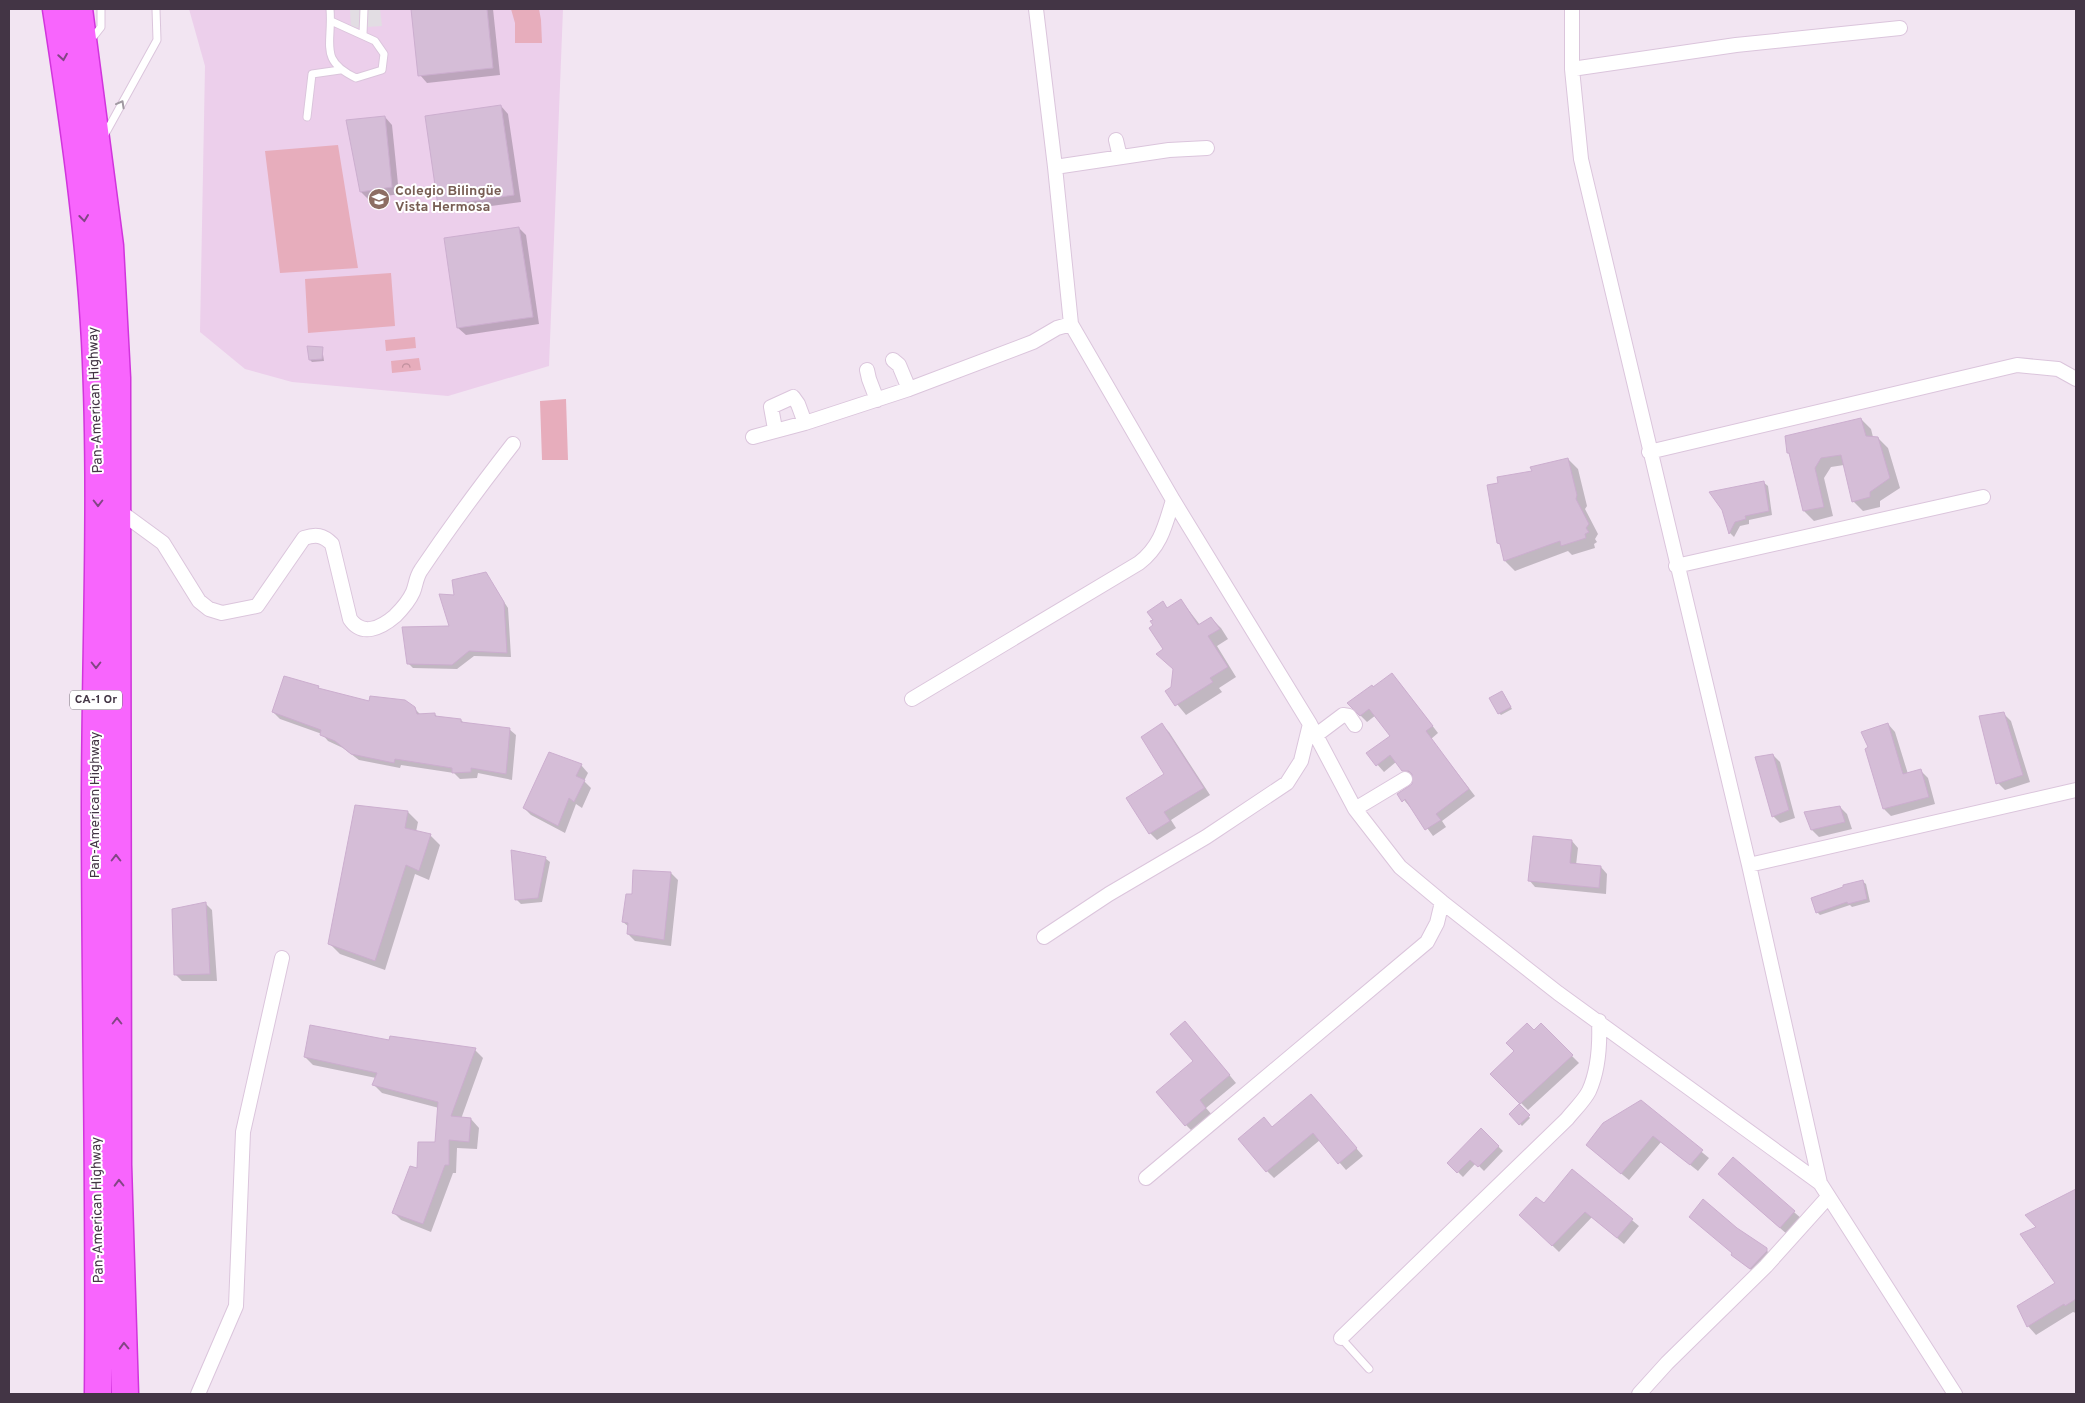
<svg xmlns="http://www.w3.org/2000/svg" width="2085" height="1403" viewBox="0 0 2085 1403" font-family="Overpass,sans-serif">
<defs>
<pattern id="forest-crowns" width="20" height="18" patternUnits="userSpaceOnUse" patternTransform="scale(1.25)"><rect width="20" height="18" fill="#e7adbc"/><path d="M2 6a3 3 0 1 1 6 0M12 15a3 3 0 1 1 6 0" fill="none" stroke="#bd8e9b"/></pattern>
</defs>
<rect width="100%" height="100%" fill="#f2e5f2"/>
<path fill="#eccfeb" d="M189,9H563L549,366L448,396L292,382L245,369L200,332L205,66Z"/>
<path fill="#e7adbc" d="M511,9H539L541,20L542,43H515V23Z
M338,145L358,268L280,273L265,151Z
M391,273L395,326L308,333L305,279Z
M415,337L416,348L386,351L385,340Z
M566,399L568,460H542L540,401Z"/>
<path fill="url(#forest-crowns)" d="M419,358L421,370L392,373L391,361Z"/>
<path fill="#e2dde3" d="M350,9H380L382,26L351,28Z"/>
<path fill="#0003" d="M413,9H493L500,75L427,83L420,75Z
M501,106L508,114L521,202L446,212L439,205Z
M385,117L392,125L399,194L368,199L361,192Z
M519,228L526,235L539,324L466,335L458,328Z
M322,348L324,361L312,362L310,360Z
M1861,419L1871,429L1873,437L1878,438L1888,448L1900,488L1880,501V507L1863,511L1853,501L1844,465L1831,467L1824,478L1833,516L1814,521L1804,511L1792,456L1788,453Z
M1568,459L1578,469L1587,506L1585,509L1598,534L1595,539L1597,542L1594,544L1595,548L1572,555L1568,551L1515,571L1505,561L1500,484Z
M1763,482L1768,486L1772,515L1749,520V524L1740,526L1734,537L1730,533L1724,510Z
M485,573L508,608L511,657L474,656L457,669L413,668L408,663L451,627L456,596Z
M1181,600L1200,625L1211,618L1221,628L1228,639L1217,646L1236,677L1219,688L1222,692L1186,715L1167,692L1173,688L1174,670L1155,626L1162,603L1168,609Z
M1398,681L1438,733L1431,739L1475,796L1442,821L1446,827L1433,836L1411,806L1410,807L1399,794L1411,787L1414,778L1410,777L1396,762L1384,772L1368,754L1391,736L1376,715L1367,722L1349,704L1374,688Z
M318,687L321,690L370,703L414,708L421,715L435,714L438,718L461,720L464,723L509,729L516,735L512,780L478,773L477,778L460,779L454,773L401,765L400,768L359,760L343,748L328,741L322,734L280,719L273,712Z
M1504,694L1512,709L1501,715L1499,713Z
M2004,714L2011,721L2030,782L2005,790L1998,783Z
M1888,724L1895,732L1908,774L1920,770L1928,778L1935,804L1891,816L1884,809Z
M1162,725L1169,732L1210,795L1171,820L1176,828L1157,840L1150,833L1166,774Z
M1773,755L1780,762L1795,818L1780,823L1773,816Z
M581,765L588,773L584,781L591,788L582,808L576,804L565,833L531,815L524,808Z
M1840,807L1847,814L1852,829L1819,837L1812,830Z
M408,812L418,822L416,832L430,835L440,845L429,880L415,874L385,970L340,954L330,944Z
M1572,841L1578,848L1576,865L1601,867L1607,874L1606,894L1535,887L1529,880Z
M545,858L550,862L542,902L521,904L516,899Z
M671,873L678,880L671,946L635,941L628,934L629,927L623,922Z
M1862,881L1866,884L1870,902L1852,907L1850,905L1820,915L1817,912Z
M205,903L212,910L217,981H182L175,974Z
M1541,1025L1579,1063L1528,1110L1492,1074Z
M1192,1030L1236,1083L1206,1108L1213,1116L1193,1132L1186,1125L1195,1061Z
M389,1042L475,1050L483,1058L461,1119H471L479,1128L477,1149L457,1148L456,1173H453L431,1232L401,1220L393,1212L436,1143L439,1108L382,1093L374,1085L376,1078L313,1065L305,1057Z
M1311,1096L1363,1156L1346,1170L1320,1140L1274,1178L1267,1171L1273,1128Z
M1641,1102L1709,1158L1698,1171L1661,1142L1629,1180L1595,1152Z
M1519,1106L1530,1118L1522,1126L1511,1114Z
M1481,1130L1503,1151L1484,1171L1476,1163L1463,1177L1449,1163Z
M1733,1159L1802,1219L1788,1235L1727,1181Z
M1573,1171L1639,1226L1624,1244L1592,1217L1559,1252L1521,1215L1544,1205Z
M2076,1191V1313L2073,1312L2036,1335L2028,1326L2057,1283L2037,1227Z
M1737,1229L1771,1254L1755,1273L1732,1255Z"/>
<path fill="#d5bdd7" stroke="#ccaecf" d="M411,9H487L493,68L418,76Z
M501,105L514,195L438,206L425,116Z
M385,116L392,187L360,192L346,120Z
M519,227L533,317L457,328L444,238Z
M307,346L323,347L322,359L309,360Z
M1861,418L1866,436L1878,437L1890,478L1870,492V497L1852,502L1841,455L1821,458L1815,468L1824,507L1803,511L1789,453H1787L1785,436Z
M1568,458L1577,495L1576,499L1589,524L1586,528L1589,532L1585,534L1586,538L1561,546L1560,541L1504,561L1500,544L1497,543L1487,485L1498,483L1497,477L1532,471L1530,467Z
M1764,481L1769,511L1745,516L1746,519L1735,522L1729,534L1722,510L1709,492Z
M486,572L504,602L507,653L469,651L452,665L407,664L402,627L449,626L439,594L454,595L452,580Z
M1181,599L1198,625L1211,617L1220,629L1208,636L1228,667L1210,678L1213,682L1175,706L1165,691L1171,687L1173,669L1156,654L1163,649L1149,628L1153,625L1150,621L1153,620L1147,612L1163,601L1167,608Z
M1392,673L1433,726L1426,731L1469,789L1436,814L1441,820L1425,830L1405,799L1402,802L1397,794L1412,784V774L1409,771H1402L1390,755L1376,766L1366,753L1390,736L1369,709L1360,716L1347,703L1372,685L1373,687Z
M284,676L319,686L318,688L369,701L370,696L405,700L415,707L417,714L435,713V716L461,719V722L510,728L506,774L471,768V772L452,773V768L395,759L394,763L351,754L335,741L320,735L321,730L272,712Z
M1502,691L1511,707L1498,714L1489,698Z
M2004,712L2023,775L1996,784L1979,716Z
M1162,723L1204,788L1164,812L1170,821L1149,834L1126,798L1164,774L1141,737Z
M1888,723L1903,774L1921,769L1929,797L1883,809L1865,749L1868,747L1861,732Z
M549,752L582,764L576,776L585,780L574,802L569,798L558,826L523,808Z
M1773,754L1789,810L1772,817L1755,757Z
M355,805L408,811L405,828L431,834L419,871L406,865L375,961L328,944Z
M1840,806L1845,822L1811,830L1804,812Z
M1533,836L1572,840L1570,863L1601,866L1599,888L1528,881Z
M511,850L546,857L538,898L515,900Z
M633,870L671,872L664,940L627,934L628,923L622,922L626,894H632Z
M1863,880L1867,899L1848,904L1847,902L1816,913L1811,898L1843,887V885Z
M206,902L210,974L174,975L172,909Z
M1185,1021L1230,1075L1200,1100L1206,1108L1185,1126L1156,1092L1193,1061L1170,1034Z
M1527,1023L1534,1030L1541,1023L1573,1055L1520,1104L1490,1074L1514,1051L1506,1043Z
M310,1025L389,1040L390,1036L476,1048L451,1116L471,1118L469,1142L449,1140V1165H445L423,1224L392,1213L410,1166L417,1168L418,1142H435L438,1102L372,1085L377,1073L304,1057Z
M1311,1094L1357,1148L1338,1164L1313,1133L1266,1172L1238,1139L1264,1117L1272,1127Z
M1641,1100L1703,1150L1690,1165L1653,1136L1621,1174L1586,1145L1603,1123Z
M1519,1104L1530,1115L1519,1125L1509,1114Z
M1481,1128L1499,1146L1478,1167L1470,1160L1457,1173L1447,1163Z
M1733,1157L1795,1211L1780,1228L1718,1174Z
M1572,1169L1633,1219L1617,1238L1585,1212L1552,1246L1519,1215L1536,1197L1544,1203Z
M2076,1189V1299L2065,1306L2064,1304L2027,1327L2017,1306L2055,1283L2020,1234L2036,1227L2025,1215Z
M1703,1199L1737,1228L1767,1248V1251L1750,1269L1731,1255L1732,1253L1689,1217Z"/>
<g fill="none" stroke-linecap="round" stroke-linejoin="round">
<g stroke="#dbc5dc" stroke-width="9">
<path id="lane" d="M330,9C333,44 318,60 356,78L382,70L384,54L375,41L331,21
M363,34L364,9
M90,41L101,27V9
M307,117L312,74L340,70
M104,136L157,40L156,9
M1341,1338L1369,1369"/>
</g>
<g stroke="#dbc5dc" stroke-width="16">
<path id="street" d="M1036,9L1055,167L1071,324L1173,500L1310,724L1355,809L1400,867L1442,902L1558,993L1820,1183
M1572,9V69L1581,159L1749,865L1820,1183L1955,1394
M1572,69L1736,45L1900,28
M1116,140L1120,157
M1055,167L1169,150L1207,148
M893,360L899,365L909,389
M867,370L869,379L877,400
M775,429L771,407L793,397L798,404L805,423
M753,437L805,423L909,389L1033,342L1057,328L1071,324
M1649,452L2017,365L2058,369L2076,379
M118,510L163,543L199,601L209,609L222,613L257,606L304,538C316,534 323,535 332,544L350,619C362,637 381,628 395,616C402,609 409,601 413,592C416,585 416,577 421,570C450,527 481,485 513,444
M1676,566L1983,497
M912,699L1139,563C1161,546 1165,526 1173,500
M1315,736L1343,715L1349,716L1355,725
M1355,809L1405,779
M1749,865L2076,790
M1044,937L1109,894L1206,837L1287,783L1301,761L1310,724
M1146,1178L1427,942L1437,923L1442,902
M1341,1338L1567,1119C1574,1110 1584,1101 1589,1091C1599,1069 1600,1044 1599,1021
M198,1394L236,1306L243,1132L282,958
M1639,1394L1667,1363L1766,1266L1828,1197"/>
</g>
<g stroke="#d135dc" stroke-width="29">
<path id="highway" d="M56,9C73,119 89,230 95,341C103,497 95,653 95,808C95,1004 100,1199 98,1394
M79,9L110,246L117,378L118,1165L125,1394"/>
</g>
<use href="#lane" stroke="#fff" stroke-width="7"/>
<use href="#street" stroke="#fff" stroke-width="14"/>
<use href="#highway" stroke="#f865fd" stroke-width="26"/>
</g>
<defs><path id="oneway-chevron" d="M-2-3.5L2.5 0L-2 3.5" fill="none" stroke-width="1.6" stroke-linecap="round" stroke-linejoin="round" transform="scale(1.25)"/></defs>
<g stroke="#824685">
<use href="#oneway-chevron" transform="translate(63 57) rotate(81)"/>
<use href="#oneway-chevron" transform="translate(84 218) rotate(83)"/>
<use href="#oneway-chevron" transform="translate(98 503) rotate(90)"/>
<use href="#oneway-chevron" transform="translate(96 665) rotate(90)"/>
<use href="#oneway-chevron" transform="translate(116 858) rotate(-90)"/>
<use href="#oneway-chevron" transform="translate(117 1021) rotate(-90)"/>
<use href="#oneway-chevron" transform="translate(119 1183) rotate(-91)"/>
<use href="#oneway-chevron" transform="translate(124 1346) rotate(-92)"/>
</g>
<use stroke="#a19aa2" href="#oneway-chevron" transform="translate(121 104) rotate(-61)"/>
<defs>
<g id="school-disc" transform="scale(1.125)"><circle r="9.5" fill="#8d6e63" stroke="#fff"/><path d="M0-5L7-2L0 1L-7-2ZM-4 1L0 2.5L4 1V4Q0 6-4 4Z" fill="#fff"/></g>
</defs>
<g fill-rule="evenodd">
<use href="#school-disc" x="379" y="199"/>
</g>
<g text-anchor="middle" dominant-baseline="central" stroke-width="4" stroke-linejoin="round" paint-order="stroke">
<rect fill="#fff" stroke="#7b727d" stroke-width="1" x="70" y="690.5" width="52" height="19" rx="4"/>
<g font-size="12" font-weight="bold" fill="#433545">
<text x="96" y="700">CA-1 Or</text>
</g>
<g font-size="14" font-weight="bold" fill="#785e54" stroke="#fff" text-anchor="start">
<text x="395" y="191">Colegio Bilingüe<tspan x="395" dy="16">Vista Hermosa</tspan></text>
</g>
<g font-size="14" fill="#433545" stroke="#fff">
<text transform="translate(96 400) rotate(-92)">Pan-American Highway</text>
<text transform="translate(95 805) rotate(-90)">Pan-American Highway</text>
<text transform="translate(98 1210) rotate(-91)">Pan-American Highway</text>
</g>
</g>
<rect width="2085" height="1403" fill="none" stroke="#433545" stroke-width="20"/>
</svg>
